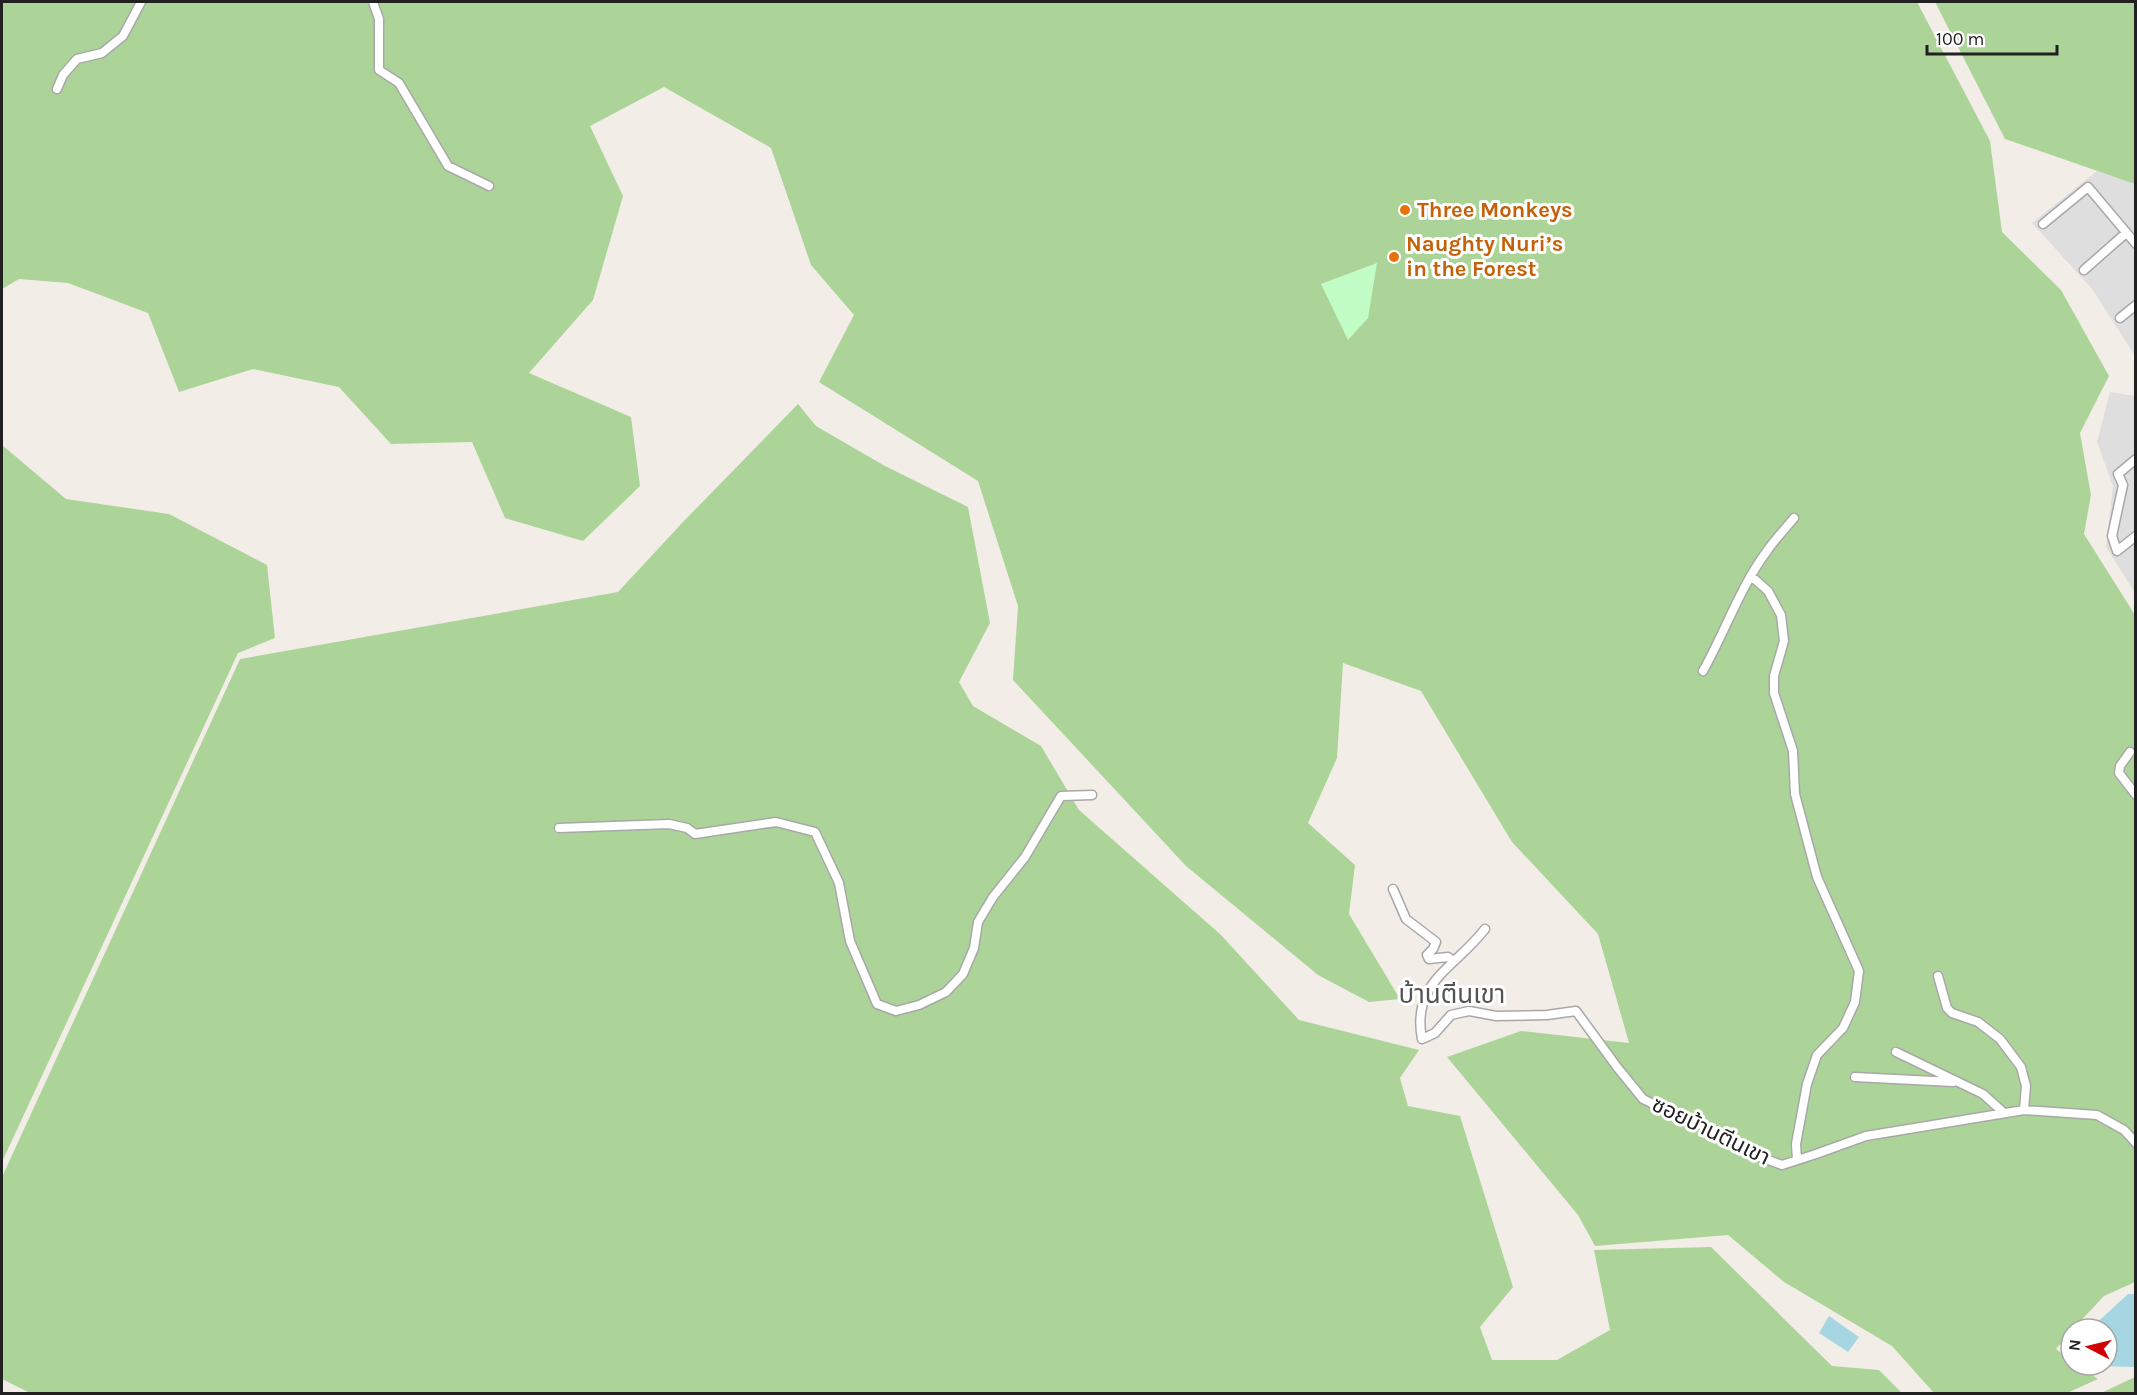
<svg xmlns="http://www.w3.org/2000/svg" width="2137" height="1395" viewBox="0 0 2137 1395" font-family="Karla,'Noto Sans Thai',sans-serif">
<rect width="100%" height="100%" fill="#f2eee7"/>
<path fill="#dfdede" d="M2097,171L2130,180L2135,187V356L2093,290L2032,223Z
M2110,392L2135,396V593L2106,547L2113,486L2097,442Z"/>
<path fill="#acd499" d="M2,2H1917L1990,141L2002,232L2061,290L2109,376L2080,433L2091,495L2084,534L2135,615V1282L2104,1296L2073,1329H2071V1332L2056,1349L2071,1360V1365H2078L2098,1379L2067,1393H1934L1892,1346L1784,1282L1728,1235L1595,1246L1578,1215L1447,1057L1521,1031L1629,1043L1598,934L1512,842L1421,691L1343,663L1337,758L1308,823L1355,865L1349,914L1400,999L1369,1002L1318,975L1186,866L1013,680L1018,606L978,481L819,382L854,315L811,265L771,148L664,87L590,126L623,196L593,300L529,373L631,417L640,486L583,541L505,518L472,442L391,444L339,387L253,369L179,392L148,313L68,283L19,279L2,289Z
M1935,2H2135V184L2005,139Z
M798,404L816,426L885,466L968,507L990,623L959,682L973,706L1041,746L1079,810L1220,934L1299,1020L1419,1050L1400,1078L1408,1106L1460,1116L1513,1287L1480,1327L1492,1360H1557L1610,1330L1594,1250L1711,1247L1832,1366L1879,1370L1902,1393L32,1394L2,1379V1177L240,659L618,592L682,523Z
M2,445L66,499L169,514L267,565L275,638L238,653L2,1162Z
M2135,1377V1393H2101Z"/>
<path fill="#c3fdc6" d="M1377,263L1368,318L1348,340L1321,284Z"/>
<path fill="#a5d6e2" d="M2128,1294H2135V1367L2097,1366L2096,1365H2107V1329H2090Z
M1829,1316L1859,1337L1848,1352L1819,1333Z"/>
<g fill="none" stroke-linecap="round" stroke-linejoin="round">
<g stroke="#a8a8a8" stroke-width="11">
<path id="minor" d="M373,2L379,19V70L399,83L448,166L489,186
M57,89L63,75L77,59L102,53L123,36L141,2
M2043,224L2088,187L2136,244
M2084,270L2126,233
M2120,318L2136,305
M2136,459L2118,474L2123,485L2112,536L2117,551L2136,536
M1751,576L1768,591L1781,615L1784,641L1774,676V693L1793,751L1795,794L1817,877L1859,971L1855,1002L1843,1028L1817,1055L1807,1084L1796,1144L1797,1160
M1703,671C1725,632 1740,587 1767,551C1775,539 1785,529 1794,518
M2130,752L2120,766L2119,773L2136,795
M559,828L669,824L687,828L695,834L776,822L815,832L839,883L850,941L877,1004L896,1011L919,1005L946,992L963,974L974,948L978,922L993,897L1025,857L1061,796L1092,795
M1393,889L1406,919L1436,942L1433,949L1427,955L1429,959L1448,957L1454,961
M1485,929C1455,968 1411,982 1422,1039L1435,1033L1451,1015L1469,1011L1496,1016L1547,1015L1576,1011L1617,1067L1643,1099L1670,1112L1723,1134L1752,1154L1782,1165L1816,1154L1866,1136L2024,1110L2097,1115L2124,1130L2136,1143
M1938,976L1947,1008L1952,1013L1978,1022L2000,1039L2021,1067L2026,1086L2024,1110
M1896,1052L1983,1094L2004,1113
M1855,1077L1953,1082"/>
</g>
<use href="#minor" stroke="#fff" stroke-width="8"/>
</g>
<g fill="#e8710a" stroke="#fff" stroke-width="2">
<circle cx="1405" cy="210" r="6"/>
<circle cx="1394" cy="257" r="6"/>
</g>
<g text-anchor="middle" dominant-baseline="central" stroke-width="6" stroke-linejoin="round" paint-order="stroke">
<g font-size="22" font-weight="bold" fill="#c56008" stroke="#fff" text-anchor="start">
<text x="1417" y="210">Three Monkeys</text>
<text x="1406" y="244">Naughty Nuri’s<tspan x="1406" dy="25">in the Forest</tspan></text>
</g>
<g font-size="22" fill="#212121" stroke="#fff">
<text transform="translate(1711 1131) rotate(26)">ซอยบ้านตีนเขา</text>
</g>
<g font-size="26" fill="#545454" stroke="#fff">
<text x="1452" y="994">บ้านตีนเขา</text>
</g>
</g>
<rect width="2137" height="1395" fill="none" stroke="#212121" stroke-width="6"/>
<g transform="translate(2089 1347) rotate(277)"><circle r="28" fill="#ffffff" stroke="#a6a6a6" stroke-width="1.5"/>
<path d="M0-4.5L10 22L0 15L-10 22Z" fill="#d20006"/>
<text y="-9" font-size="16" font-weight="bold" text-anchor="middle" fill="#212121">N</text>
</g>
<path d="M1927 45v9h130v-9" fill="none" stroke="#212121" stroke-width="3"/>
<text x="1936" y="45" font-size="18" fill="#212121" stroke="#ffffff" stroke-width="4.5" paint-order="stroke">100 m</text>
</svg>
